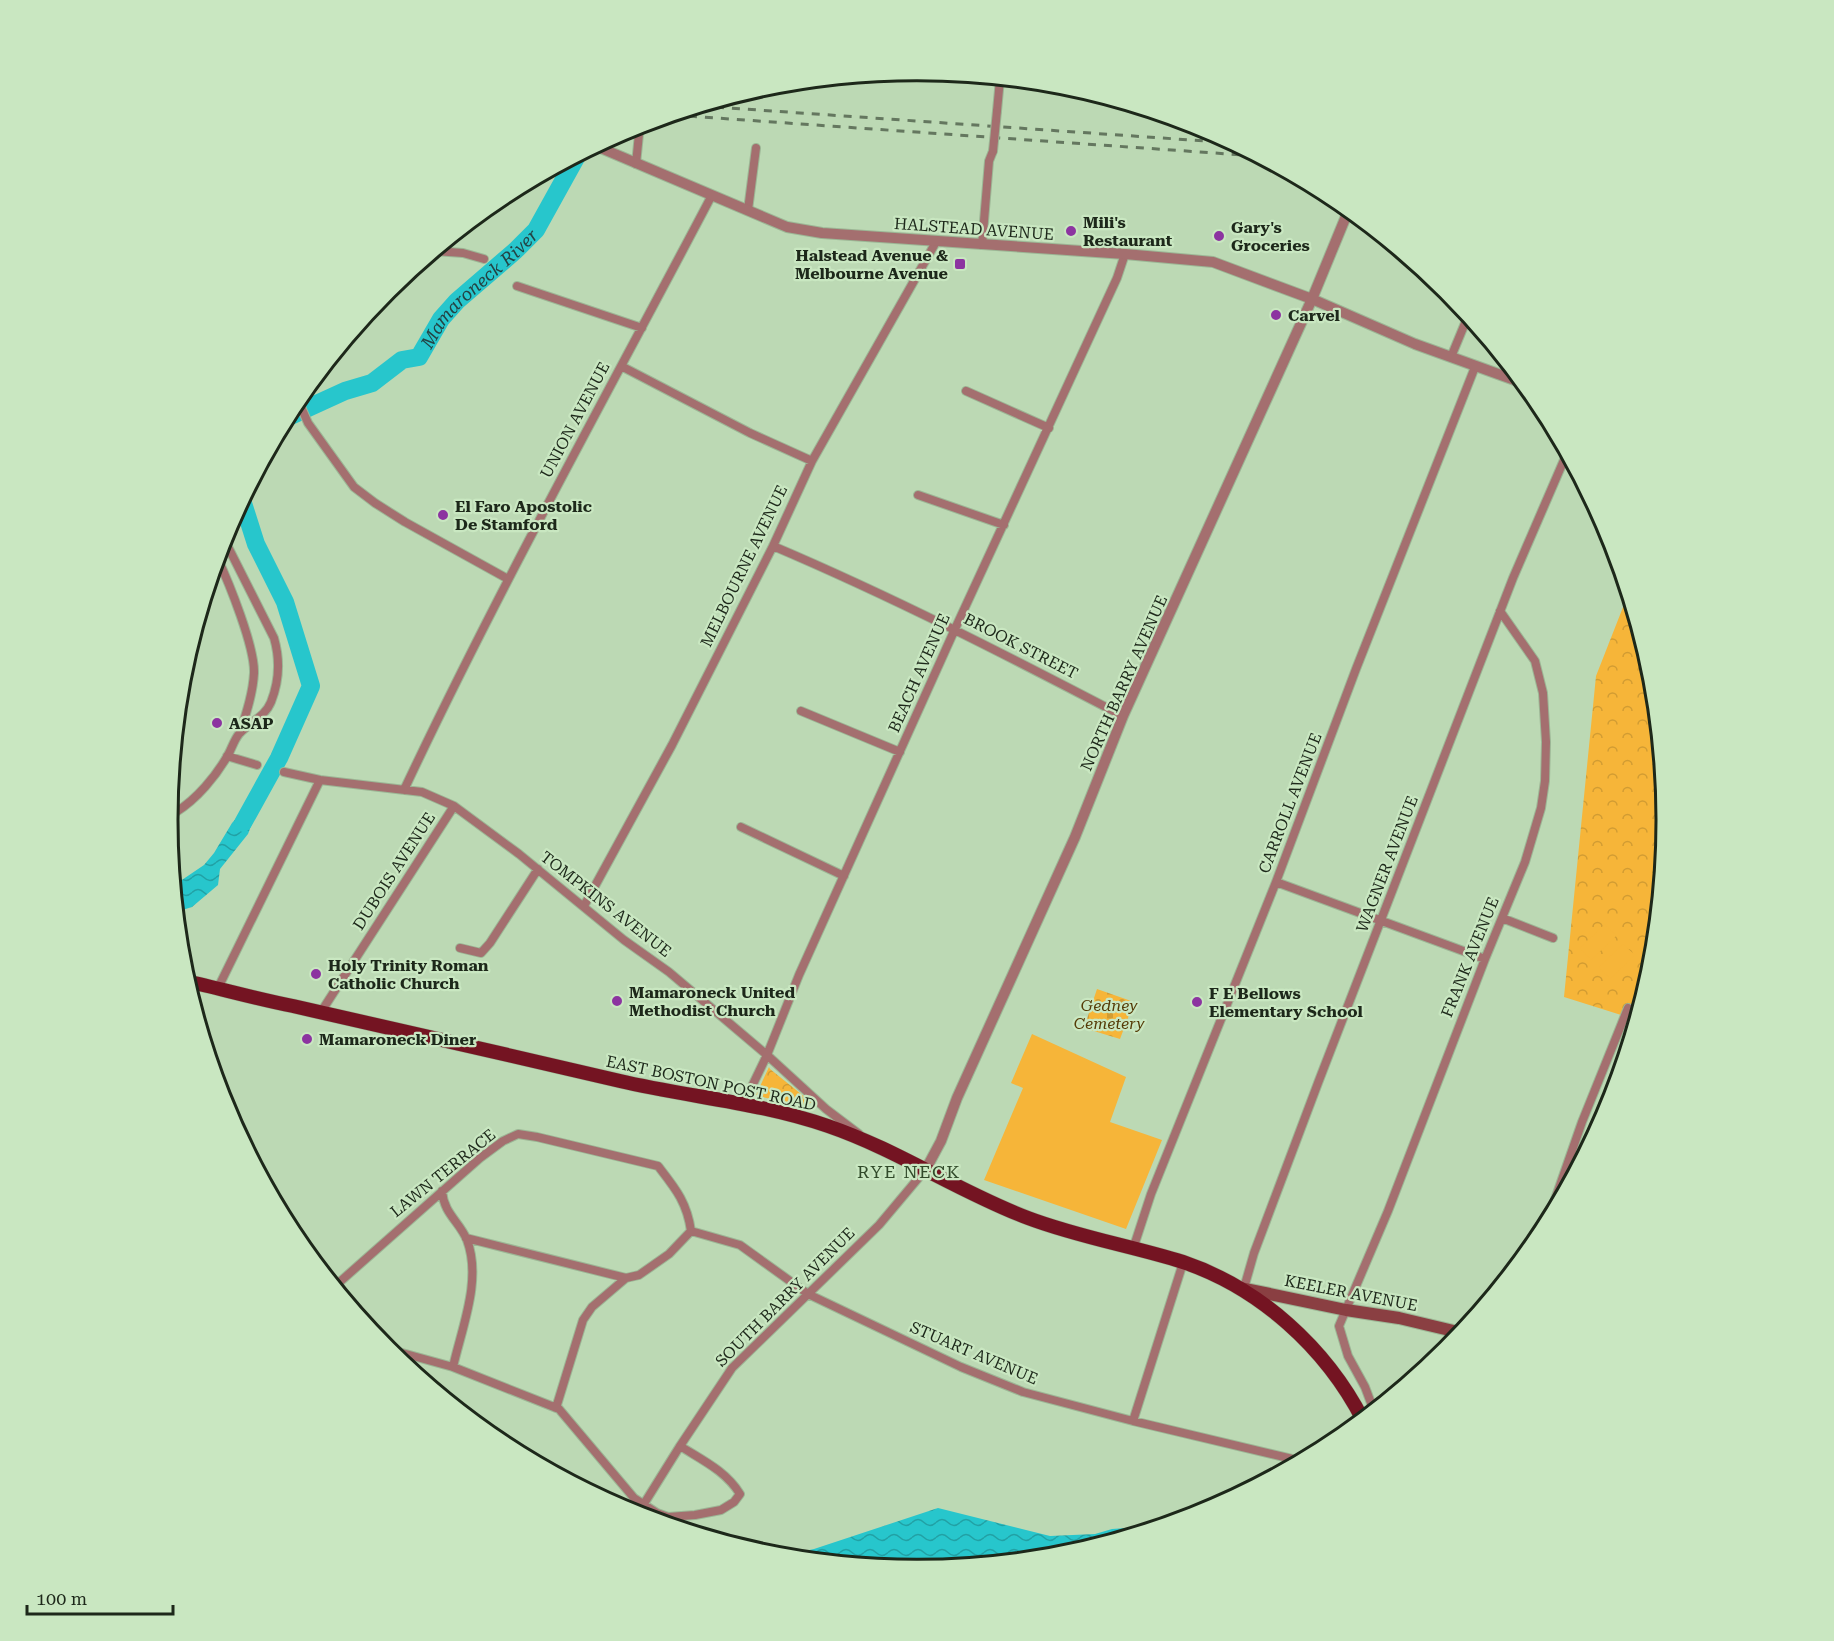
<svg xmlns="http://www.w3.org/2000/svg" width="1834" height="1641" viewBox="0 0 1834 1641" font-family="'Roboto Serif',serif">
<defs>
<pattern id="forest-crowns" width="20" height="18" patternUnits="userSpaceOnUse" patternTransform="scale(1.5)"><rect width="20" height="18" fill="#f6b539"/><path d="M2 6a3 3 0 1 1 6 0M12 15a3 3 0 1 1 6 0" fill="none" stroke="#d29c32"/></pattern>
<pattern id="cemetery-stones" width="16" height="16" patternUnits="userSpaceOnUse" patternTransform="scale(1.5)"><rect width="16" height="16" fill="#f6b539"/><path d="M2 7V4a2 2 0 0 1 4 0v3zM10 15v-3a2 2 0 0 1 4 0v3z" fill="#d29c32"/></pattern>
<pattern id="water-waves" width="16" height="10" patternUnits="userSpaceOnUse" patternTransform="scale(1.5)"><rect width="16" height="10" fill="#27c6cc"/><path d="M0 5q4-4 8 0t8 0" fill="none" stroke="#21a1a5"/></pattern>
</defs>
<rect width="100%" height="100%" fill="#bcd9b4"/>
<path fill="url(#forest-crowns)" d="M1627,597H1629L1653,675L1667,821L1653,967L1637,1020L1564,997L1596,676Z
M769,1067L770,1069L811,1102L804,1109L756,1095Z"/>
<path fill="url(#cemetery-stones)" d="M1097,989L1134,1002L1120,1039L1084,1028Z"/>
<path fill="#f6b539" d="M1605,924L1616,936L1591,960L1580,948Z
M1623,944L1635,955L1610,979L1599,967Z
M1032,1034L1126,1077L1110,1122L1162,1140L1126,1229L984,1180L1023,1088L1011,1083Z"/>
<path fill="url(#water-waves)" d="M260,802L248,834L220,869L218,885L192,907L176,912L173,886L204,865L214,853L232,823L250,803Z
M938,1508L1050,1536L1095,1534L1112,1529L1140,1527L1148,1530L1063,1556L917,1570L777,1557L814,1549Z"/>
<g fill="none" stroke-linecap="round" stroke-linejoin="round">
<g stroke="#27c6cc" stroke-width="18">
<path id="s1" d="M286,418L345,391L372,383L402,360L419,357L441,319L457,301L515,251L536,230L577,156"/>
<path d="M242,500L256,544L285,602L311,686L279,758L243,823"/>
</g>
<g stroke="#9cb695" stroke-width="10">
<path id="minor" d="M997,111L1000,79
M636,164L640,124
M748,210L756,148
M982,245L989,161L993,151
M435,251L463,253L484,259
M517,286L642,328
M1451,357L1468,316
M621,366L750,433L812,461
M966,391L1049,428
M300,396L301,407L308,423L354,487L375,503L405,522L508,579
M918,495L1004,525
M773,546C893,597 1008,656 1123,716
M217,557C229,583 255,647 254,673C253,693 246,714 240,733
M801,711L900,752
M227,756L257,765
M284,772L320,780L422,792L454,806L519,854L624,940L669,972L767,1055L826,1109L859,1134
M404,790C499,588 608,393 712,195
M168,810L176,812C197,799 216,776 228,755C232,748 234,740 239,734C250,722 265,717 271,702C279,682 280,659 274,638L223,537
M741,827L844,876
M1276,882L1485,959
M584,906L672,745L773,546L812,461L936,242
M1502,918L1553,938
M460,948L481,953L490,943L538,869
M218,988L320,780
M321,1012L454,806
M743,1105L767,1055L799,975L955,629L1117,278L1125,254
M442,1191C444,1214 459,1221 467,1240C482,1280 462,1327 453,1367
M691,1231L740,1245L808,1294L961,1367L1023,1392L1133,1421L1301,1461
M1544,1231L1582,1122L1628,1008
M466,1238L626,1278
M1133,1249L1151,1194L1276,882L1356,669L1475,367
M334,1287L480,1158L503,1141L518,1134L537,1137L658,1166C675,1188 687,1202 691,1231
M1244,1288L1254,1253L1318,1083L1513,578L1567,453
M384,1348L453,1367L559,1409L634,1498L657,1513L668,1517L695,1515L721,1510L734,1502L740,1494C726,1471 702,1460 680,1446
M556,1408L583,1320L592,1307L626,1278L639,1275L669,1254L691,1231
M1374,1411L1365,1387L1348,1356L1339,1326L1388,1211L1485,959L1525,862L1541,808L1545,781L1546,742L1543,693L1535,661L1500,611
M1133,1421L1183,1263
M637,1515L680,1446L732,1368L879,1225L926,1169"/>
</g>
<g stroke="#9cb695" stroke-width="12">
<path id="tertiary" d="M596,146L787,227L822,233L1125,254L1213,262L1312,299L1415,344L1523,383
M926,1169L941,1141L957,1098L1075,837L1123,716L1312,299L1349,209"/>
</g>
<g stroke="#9cb695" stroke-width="14">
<path id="secondary" d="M1241,1288L1346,1310L1399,1318L1462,1333"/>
</g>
<g stroke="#9cb695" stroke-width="15">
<path id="primary" d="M186,981C222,989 257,999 293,1006C402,1030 511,1056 620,1081C689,1097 762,1103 828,1126C898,1150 959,1192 1028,1218C1078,1237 1132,1246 1183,1262C1260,1288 1326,1348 1363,1420"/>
</g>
<use href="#minor" stroke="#a46f6f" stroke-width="8"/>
<use href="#tertiary" stroke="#a46f6f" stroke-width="10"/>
<use href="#secondary" stroke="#8a3f42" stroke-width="12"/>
<use href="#primary" stroke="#741422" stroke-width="14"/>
<path stroke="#64775f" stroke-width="3" stroke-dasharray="8 8" stroke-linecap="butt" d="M700,106L1234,143
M673,115L1257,156"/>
<g stroke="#9cb695" stroke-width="10" stroke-linecap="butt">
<path id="minor-bridge" d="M993,151L997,111"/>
</g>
<use href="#minor-bridge" stroke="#a46f6f" stroke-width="8"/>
</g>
<g fill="#8c34a0" stroke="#c9e7c1" stroke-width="2">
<circle cx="1071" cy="231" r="6"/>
<circle cx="1219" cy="236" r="6"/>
<rect x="954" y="258" width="12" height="12" rx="3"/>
<circle cx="1276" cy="315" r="6"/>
<circle cx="443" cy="515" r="6"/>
<circle cx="217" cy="723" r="6"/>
<circle cx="316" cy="974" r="6"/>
<circle cx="617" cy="1001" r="6"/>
<circle cx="1197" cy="1002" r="6"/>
<circle cx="307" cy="1039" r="6"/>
</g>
<g text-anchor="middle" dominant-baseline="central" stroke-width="4.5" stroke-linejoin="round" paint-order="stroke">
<g font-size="16" font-weight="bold" fill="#1d281a" stroke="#c9e7c1" text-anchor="start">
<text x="1083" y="222">Mili's<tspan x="1083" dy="18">Restaurant</tspan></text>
<text x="1231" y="227">Gary's<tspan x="1231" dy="18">Groceries</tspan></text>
<text x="948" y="255" text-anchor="end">Halstead Avenue &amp;<tspan x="948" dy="18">Melbourne Avenue</tspan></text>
<text x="1288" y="315">Carvel</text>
<text x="455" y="506">El Faro Apostolic<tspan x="455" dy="18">De Stamford</tspan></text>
<text x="229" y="723">ASAP</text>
<text x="328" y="965">Holy Trinity Roman<tspan x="328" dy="18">Catholic Church</tspan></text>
<text x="629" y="992">Mamaroneck United<tspan x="629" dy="18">Methodist Church</tspan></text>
<text x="1209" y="993">F E Bellows<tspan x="1209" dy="18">Elementary School</tspan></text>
<text x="319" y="1039">Mamaroneck Diner</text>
</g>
<g font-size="16" fill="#1d281a" stroke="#c9e7c1">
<text transform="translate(974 229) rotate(4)">HALSTEAD AVENUE</text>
<text transform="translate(575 420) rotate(-62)">UNION AVENUE</text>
<text transform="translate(744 566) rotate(-64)">MELBOURNE AVENUE</text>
<text transform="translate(1021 646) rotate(27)">BROOK STREET</text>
<text transform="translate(919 673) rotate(-66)">BEACH AVENUE</text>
<text transform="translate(1124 683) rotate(-66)">NORTH BARRY AVENUE</text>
<text transform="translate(1290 803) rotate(-69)">CARROLL AVENUE</text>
<text transform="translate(1387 864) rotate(-69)">WAGNER AVENUE</text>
<text transform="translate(394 871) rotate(-57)">DUBOIS AVENUE</text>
<text transform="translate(606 904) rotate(38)">TOMPKINS AVENUE</text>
<text transform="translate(1470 957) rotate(-68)">FRANK AVENUE</text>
<text transform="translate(711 1083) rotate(12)">EAST BOSTON POST ROAD</text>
<text transform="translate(443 1173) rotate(-39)">LAWN TERRACE</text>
<text transform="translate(1351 1293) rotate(11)">KEELER AVENUE</text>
<text transform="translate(785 1297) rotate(-45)">SOUTH BARRY AVENUE</text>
<text transform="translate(974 1353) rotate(23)">STUART AVENUE</text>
</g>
<g font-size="16" font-style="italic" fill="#553b07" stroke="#c9e7c1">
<text x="1109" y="1005">Gedney<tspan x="1109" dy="18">Cemetery</tspan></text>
</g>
<g font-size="18" font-style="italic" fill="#244344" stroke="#c9e7c1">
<text stroke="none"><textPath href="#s1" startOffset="240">Mamaroneck River</textPath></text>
</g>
<g font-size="18" letter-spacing="1.5" fill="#314a2a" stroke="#c9e7c1">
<text x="909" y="1171">RYE NECK</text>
</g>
</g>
<path d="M0 0H1834V1641H0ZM178 820a739 739 0 1 1 1478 0a739 739 0 1 1-1478 0Z" fill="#c9e7c1" fill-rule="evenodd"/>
<path fill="none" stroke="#1d281a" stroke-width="3" d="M178 820a739 739 0 1 1 1478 0a739 739 0 1 1-1478 0Z"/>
<path d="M27 1605v9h146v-9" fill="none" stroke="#1d281a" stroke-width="3"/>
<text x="36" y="1605" font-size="18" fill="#1d281a" stroke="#c9e7c1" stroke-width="4.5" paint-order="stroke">100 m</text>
</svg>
